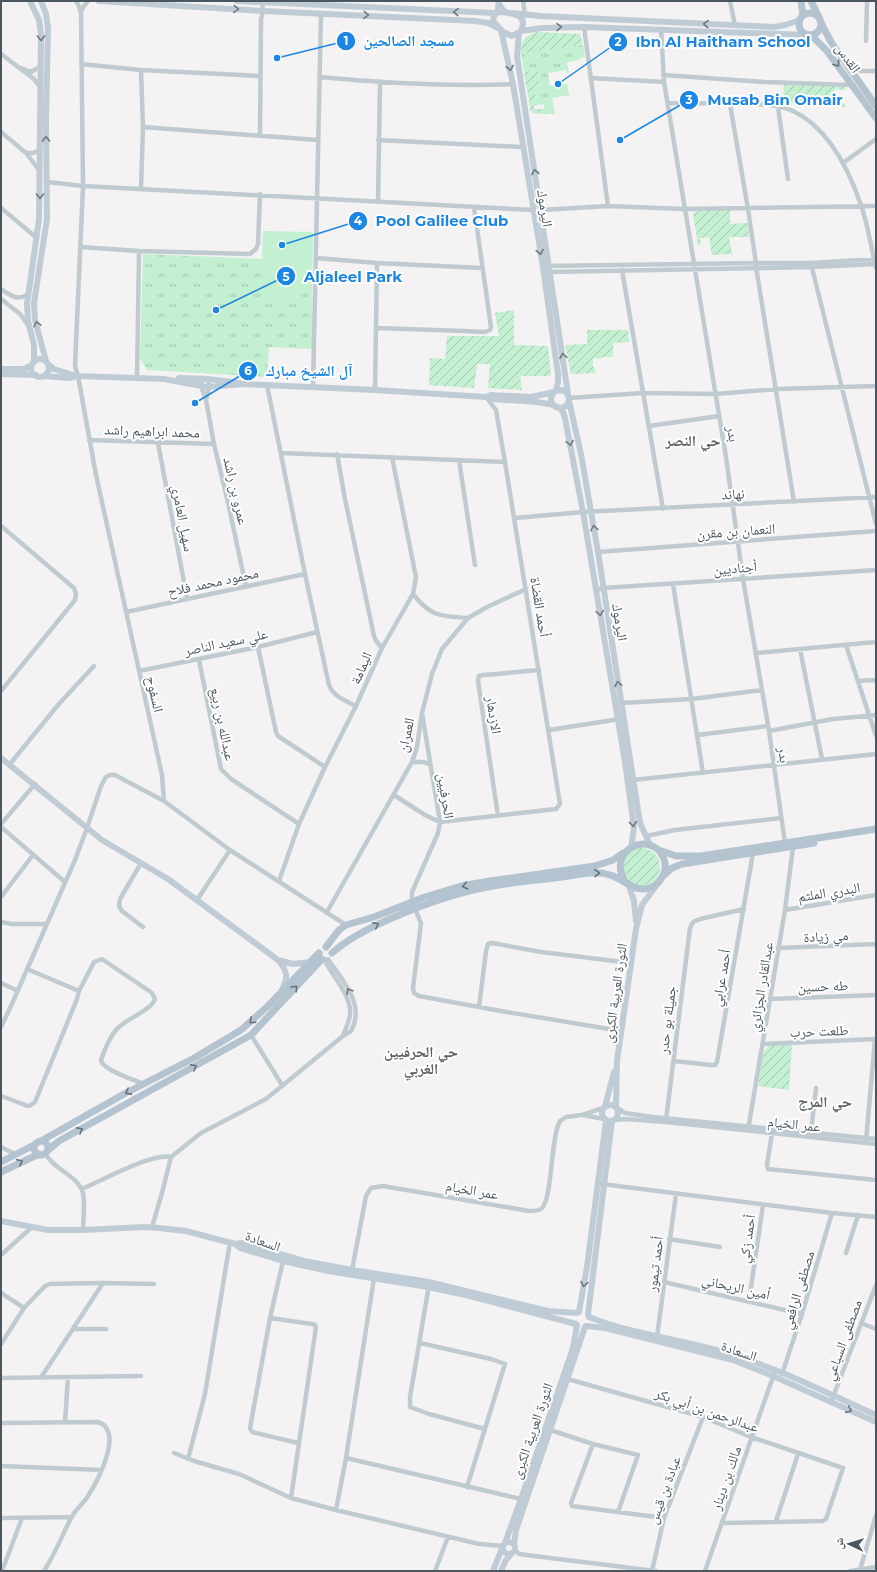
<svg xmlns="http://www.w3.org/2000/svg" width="877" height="1572" viewBox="0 0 877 1572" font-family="Montserrat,'Noto Naskh Arabic',sans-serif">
<defs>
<pattern id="grass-tufts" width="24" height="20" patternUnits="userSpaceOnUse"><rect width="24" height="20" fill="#c2f0d0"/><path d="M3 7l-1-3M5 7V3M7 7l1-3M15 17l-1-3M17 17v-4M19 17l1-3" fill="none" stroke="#a0c5ac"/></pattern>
<pattern id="garden-furrows" width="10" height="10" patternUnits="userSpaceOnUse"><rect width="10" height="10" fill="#c2f0d0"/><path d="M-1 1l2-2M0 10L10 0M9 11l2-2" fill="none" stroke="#a0c5ac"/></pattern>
</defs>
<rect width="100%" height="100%" fill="#f4f2f2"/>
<path fill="url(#grass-tufts)" d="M583,45L585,57L580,58V60L567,62L569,72L567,73L566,70L548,73L550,86L567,84L569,95L552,98L555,114H544V104L536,105L535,87L540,86L538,70L524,72L521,54Z
M143,254L312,261V349L269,347L267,377L147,370L140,358Z"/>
<path fill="url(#garden-furrows)" d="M537,32L580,34L583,45L521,54C519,43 526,34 537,32Z
M538,70L540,86L535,87L536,105H534V109H545L544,114L531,113L524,72Z
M784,84L845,86L846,90L835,89L834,91H832V96H834V103L845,104V107L783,102Z
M730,209V224L748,223L749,237H729L732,254L712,255L709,237L700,238L701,244L698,245L693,213L701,210Z
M514,310V345L548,346L551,376H520L522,390L488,388L490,364H477L474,388L429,385L430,358L445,359L447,336H499L495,313Z
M587,330H628L629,342L613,343V357H602L601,359L593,358V367L595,368V373L571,374L565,345L587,344Z
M622 867a19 19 0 1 1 38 0a19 19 0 1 1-38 0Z
M769,1045H792L789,1090L758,1086L763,1053Z"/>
<path fill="#c2f0d0" d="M263,231L313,232L312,292H296V298L261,297Z"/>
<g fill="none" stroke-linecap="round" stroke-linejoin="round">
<path stroke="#c0cbd1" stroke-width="4.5" d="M76,1L79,6L81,13L83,186L75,366L78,376L96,475L162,775L164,801L230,850L346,925
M498,1L503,9L507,12
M523,1L525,14
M730,1L735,25
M81,12L84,6L88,1
M497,12L498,1
M584,27L608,206
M661,29L664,82L726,457L743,579L769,731L785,843
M866,41L867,1
M1,54L34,79L40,87
M81,64L141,70L260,76
M18,67L31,72L41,66
M851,67L861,71H876
M663,75L765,82L852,85
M319,77C384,83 448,87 513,84
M591,78L664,82
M669,103C691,103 713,103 736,104C754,104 776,103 793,111C829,128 849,170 861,205C868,225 871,247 876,268
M730,104L748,209L756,263
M778,107L788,179
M143,127L318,140
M1,132L26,153L39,170
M260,136L261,19L263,11L262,1
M378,140L522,147
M26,153H33L40,150
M843,163L876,139
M47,182L83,186L533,210
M141,189L143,127L141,70
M378,201L380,82
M1,208L37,238
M541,210L608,206L684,209L876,206
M80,247L139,251L250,254L256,249L258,244L260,194
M316,258L377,263L482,268
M811,264L876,524
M546,266L756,263H811L876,259
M756,267L794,502
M622,270L663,509
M547,272L812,267L876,264
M1,289C10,295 16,301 27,295
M1,299L20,314L28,325
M376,328L464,331L485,332L490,330L491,327L474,207
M137,378L139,251
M202,378L201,386L206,400L214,444L229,507L246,587
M267,385L305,574L329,685C334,697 344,700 356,706
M313,387L321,13
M375,390L377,263
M569,398L643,393L716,394L777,389L876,386
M206,400L209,387L208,379
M649,426L719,416
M89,440L214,444
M158,443L187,598
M281,453L505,462
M337,454L345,499L374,636L376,641L382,648
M459,460L475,565
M515,518L583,512L876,497
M1,526L74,588L76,594L75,600L1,691
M598,552L876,531
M673,584L703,773
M596,590L603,588L876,570
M413,594C431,617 440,616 468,618
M126,612L305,574
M846,645L876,736
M258,647L276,732L278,736L325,767
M800,649L822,759
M756,653L876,642
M199,660L221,769L231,779L299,824
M139,671L258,647L317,632
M858,681L876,680
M621,703L692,699L762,690
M422,713L440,822L438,833L412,892V902L421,923L413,988L414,993L419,996L501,1011L621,1031
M549,730L620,719
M769,731L833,719L876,715
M698,735L768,726
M412,762H423L430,764
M10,764L58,705L94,666
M633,780L876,754
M394,795L425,815L440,822L556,809L560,804L505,462L496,410L487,398
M498,816L478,681L479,676L484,675L539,670
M1,824L35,784
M1,827L65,882
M646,836L675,830L781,818
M141,863L120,899L119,906L122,911L143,927
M279,881L299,824L325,767L356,706L382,648L413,594L416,577L392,457
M1,897L33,855
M197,900L230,850
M785,910L876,895
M327,912L412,762L417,747L422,713L432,674L442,649L468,618L487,607L526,589
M1,922L12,924H47
M778,948L876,944
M324,959C332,976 352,995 350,1015C349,1023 345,1029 343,1036
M1,983L18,991
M79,991L94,962L102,959L152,993L155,999C152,1010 126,1019 118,1028C111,1034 103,1053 101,1061C105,1071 133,1079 143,1084
M771,999L876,995
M479,1007L486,951L488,944L492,943L541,952L631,963
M1,1027L11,1006L75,860L87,828L101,786L106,777L110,775H115L164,801
M251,1035L282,1085
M763,1044L876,1039
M674,1061L711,1065H715L717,1062L753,853
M1,1096L28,1106L31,1105L35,1102L77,999L79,991L27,969
M617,1108L625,1113L653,1117L876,1139
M583,1115L604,1119
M615,1120L625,1119L666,1122L876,1144
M666,1120L690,928L693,922L700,919L744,909
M748,1130L785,910L793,847
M811,1132L816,1088
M772,1133L767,1165L768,1169L876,1180
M866,1141L875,1040
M1,1147L15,1154
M45,1153C53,1169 76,1175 82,1190C86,1199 83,1220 83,1230
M171,1157L201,1133L266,1099L343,1036L351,1031C366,1004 342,980 328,959
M602,1184L832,1213L876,1217
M82,1189C101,1181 153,1152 171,1157L162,1193L152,1227
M669,1239L720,1247
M846,1253L858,1215
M1,1255L32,1227
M283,1261L270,1318L250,1428L252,1432L298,1443
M352,1270L366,1196L371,1188L383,1186L529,1211C533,1211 538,1211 541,1209C553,1200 550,1138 560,1121L566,1117L582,1115L603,1108
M664,1282L802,1314
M429,1285L410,1397V1407L429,1414L485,1429
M1,1293L24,1308
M749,1301L763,1205
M270,1318L312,1324L315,1325L316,1327L291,1498
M861,1323L876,1329
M73,1329H106
M657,1337L676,1194
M420,1343L491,1359L505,1364L467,1487
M1,1344L24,1308L45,1286L50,1284L103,1283L154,1284
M782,1374L802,1314L832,1213
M42,1376L103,1283
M1,1378L141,1376
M564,1378L703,1417L751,1437L843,1468L826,1519L823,1521L722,1523
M831,1402L876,1285
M65,1422L68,1377
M1,1423L98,1422C125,1430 97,1482 88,1496C83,1504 75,1510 71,1518C62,1536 55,1554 44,1571
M547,1429L593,1444L638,1455L618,1512
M593,1444L571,1503L572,1506L664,1518
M174,1453L194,1461L239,1474L291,1498L336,1510L479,1544L503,1546
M346,1458L521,1499
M188,1459L205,1394L230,1242
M1,1466L101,1470
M336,1510L346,1458L374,1278
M1,1518L72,1517
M776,1521L798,1454
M515,1550L519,1554L542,1557L656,1571
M860,1570L876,1515
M2,1571L22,1518
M435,1571L448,1537
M652,1571L664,1518L703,1417
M705,1571L774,1374
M850,1571L876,1567"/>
<path stroke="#c0ccd5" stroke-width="6" d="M30,1L39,20L41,34L39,219L27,304L28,321L34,345V362
M41,1L46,14L48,28L46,121L47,219L34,303L35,320L46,361
M99,1L263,11L475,21L488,23L498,28
M237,1L495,13
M499,12C511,13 529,14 521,31L512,36L503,32L493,21L494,15Z
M513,13L540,16L774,27L785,25L800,20
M501,30L513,84L543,267L558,374V382L556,391
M521,31L542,28L584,27L808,35
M519,32L517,56L568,394
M31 368a9 9 0 1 1 18 0a9 9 0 1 1-18 0Z
M48,364L54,369L76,376
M1,369H24L32,365
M1,374L36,375
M44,376L69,378L76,376L164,379L207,387L244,384L375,390L486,397L491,399L537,402L554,405
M179,378L208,379L240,383
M551 399a9 9 0 1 1 18 0a9 9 0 1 1-18 0Z
M486,397L491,395L531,397L554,392
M569,401L581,454L598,552L640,823L650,845
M558,407L563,412L565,418L583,512L625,762L634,828L631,848
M1,758L102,840L168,879L278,960L293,964L310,962
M629,886L634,901L636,921
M279,961C288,973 288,977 282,990
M602 1113a8 8 0 1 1 16 0a8 8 0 1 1-16 0Z
M605,1106L614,1072
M616,1107L617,1061L636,929L642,905L656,886
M1,1221L48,1230H83L144,1227L159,1228L186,1231L235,1244L242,1243L304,1261L352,1270L429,1282L548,1311L577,1313
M235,1244L240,1248L283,1261L328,1271L428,1287L466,1295L576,1324
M579,1312L587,1267L606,1121
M588,1315L612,1121
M589,1317C633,1335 682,1339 727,1353C778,1368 827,1393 876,1415
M586,1326L605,1328L733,1360L773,1376L876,1422
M503 1548a6 6 0 1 1 12 0a6 6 0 1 1-12 0Z
M505,1543L521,1499L573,1348L577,1325
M514,1544L516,1530L585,1327
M493,1571L502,1548
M501,1571L506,1560L512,1553"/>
<path stroke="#b3c4d0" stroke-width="7" d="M801,1L803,15
M811,1L819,17
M799 24a11 11 0 1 1 22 0a11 11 0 1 1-22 0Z
M821,23L831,42L876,106
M811,35L827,51L876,118
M659,850L676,856H701L876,829
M664,875L672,868L682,864L814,843
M326,947L339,930L346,925L374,917L422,898L461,886L490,881L595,866L613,860L623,853
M332,953C349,938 371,927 392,918C424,904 458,892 493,886C516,882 539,880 562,877C577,875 596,870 610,875C622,878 630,889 643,889C651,889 659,884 662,877C665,872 666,865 664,859C652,828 604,850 626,883
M41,1141L124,1094L196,1057L241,1030L267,1007L319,953
M34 1148a7 7 0 1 1 14 0a7 7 0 1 1-14 0Z
M47,1151L59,1141L251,1035L322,959
M1,1162L36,1144
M1,1172L39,1154"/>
</g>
<defs><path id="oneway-chevron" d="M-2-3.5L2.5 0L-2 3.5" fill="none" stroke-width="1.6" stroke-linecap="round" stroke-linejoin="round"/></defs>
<g stroke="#6d7a83">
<use href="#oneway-chevron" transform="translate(236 9) rotate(3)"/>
<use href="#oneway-chevron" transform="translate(456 12) rotate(-177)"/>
<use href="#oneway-chevron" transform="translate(366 15) rotate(3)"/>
<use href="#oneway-chevron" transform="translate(706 24) rotate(-177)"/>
<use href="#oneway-chevron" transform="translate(559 27) rotate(-1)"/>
<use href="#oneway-chevron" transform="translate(41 38) rotate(90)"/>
<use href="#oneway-chevron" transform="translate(510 68) rotate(80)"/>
<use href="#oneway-chevron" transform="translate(46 139) rotate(-91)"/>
<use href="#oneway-chevron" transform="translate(535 172) rotate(-100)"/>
<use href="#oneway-chevron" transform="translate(40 196) rotate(90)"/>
<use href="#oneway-chevron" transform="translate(540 252) rotate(80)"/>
<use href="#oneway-chevron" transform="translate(37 324) rotate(-103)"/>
<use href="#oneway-chevron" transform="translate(563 356) rotate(-99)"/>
<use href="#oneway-chevron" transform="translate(570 443) rotate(79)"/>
<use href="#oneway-chevron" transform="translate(594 528) rotate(-100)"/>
<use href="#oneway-chevron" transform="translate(600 613) rotate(81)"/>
<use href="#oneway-chevron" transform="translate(618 684) rotate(-99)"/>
<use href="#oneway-chevron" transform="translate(633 824) rotate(85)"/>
<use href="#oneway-chevron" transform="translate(584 1284) rotate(99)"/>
<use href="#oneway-chevron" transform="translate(849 1410) rotate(24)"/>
</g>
<g stroke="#64727c">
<use href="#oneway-chevron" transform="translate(837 64) rotate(54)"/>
<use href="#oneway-chevron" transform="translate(597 873) rotate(-2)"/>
<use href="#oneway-chevron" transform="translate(465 886) rotate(167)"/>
<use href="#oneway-chevron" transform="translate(376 925) rotate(-26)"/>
<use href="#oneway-chevron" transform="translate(295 988) rotate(-46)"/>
<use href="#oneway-chevron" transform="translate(252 1021) rotate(137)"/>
<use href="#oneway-chevron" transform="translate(194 1067) rotate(-29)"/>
<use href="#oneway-chevron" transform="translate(128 1092) rotate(152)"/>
<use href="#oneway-chevron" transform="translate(80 1130) rotate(-29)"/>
<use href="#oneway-chevron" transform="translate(20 1162) rotate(-25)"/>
</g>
<use stroke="#6d7a82" href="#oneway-chevron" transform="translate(349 991) rotate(-122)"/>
<g text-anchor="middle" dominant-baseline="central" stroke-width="4" stroke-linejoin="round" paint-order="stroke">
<g font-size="14" fill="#4a5760" stroke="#fff">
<text transform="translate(848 58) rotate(54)">القدس</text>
<text transform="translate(545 208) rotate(81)">اليرموك</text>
<text transform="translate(152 431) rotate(2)">محمد ابراهيم راشد</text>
<text transform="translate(733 434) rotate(81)">بدر</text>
<text transform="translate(236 491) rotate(77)">عمرو بن راشد</text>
<text transform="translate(733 494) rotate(-3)">نهاند</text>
<text transform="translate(183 518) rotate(79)">سهيل العامري</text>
<text transform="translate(736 531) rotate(-4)">النعمان بن مقرن</text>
<text transform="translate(735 568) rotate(-5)">أجناديين</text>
<text transform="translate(213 582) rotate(-12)">محمود محمد فلاح</text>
<text transform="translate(540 607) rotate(81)">أحمد القضاة</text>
<text transform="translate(620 622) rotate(81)">اليرموك</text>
<text transform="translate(226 642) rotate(-12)">علي سعيد الناصر</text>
<text transform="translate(361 668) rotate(-67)">اليمامة</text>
<text transform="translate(155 694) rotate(77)">السفوح</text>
<text transform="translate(494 715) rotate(81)">الازدهار</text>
<text transform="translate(223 724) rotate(78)">عبدالله بن ربيع</text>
<text transform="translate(406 735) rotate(-78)">العمران</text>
<text transform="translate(784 755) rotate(82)">بدر</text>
<text transform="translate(446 796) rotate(81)">الحرفيين</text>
<text transform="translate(829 892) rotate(-9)">البدري الملثم</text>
<text transform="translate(826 936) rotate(-3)">مي زيادة</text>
<text transform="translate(721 978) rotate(-80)">أحمد عرابي</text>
<text transform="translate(823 986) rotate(-2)">طه حسين</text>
<text transform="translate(761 987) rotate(-81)">عبدالقادر الجزائري</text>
<text transform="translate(615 993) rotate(-82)">الثورة العربية الكبرى</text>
<text transform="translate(667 1020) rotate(-83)">جميلة بو حدر</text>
<text transform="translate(819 1031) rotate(-2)">طلعت حرب</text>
<text transform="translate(794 1124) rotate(6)">عمر الخيام</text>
<text transform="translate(472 1190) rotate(10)">عمر الخيام</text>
<text transform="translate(747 1239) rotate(-82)">أحمد زكي</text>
<text transform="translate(263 1241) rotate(20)">السعادة</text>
<text transform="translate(655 1264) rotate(-83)">أحمد تيمور</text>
<text transform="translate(736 1287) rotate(13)">أمين الريحاني</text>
<text transform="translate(798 1290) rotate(-73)">مصطفى الرافعي</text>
<text transform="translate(843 1340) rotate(-70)">مصطفى السباعي</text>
<text transform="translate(739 1351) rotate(19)">السعادة</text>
<text transform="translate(707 1410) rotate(19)">عبدالرحمن بن أبي بكر</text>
<text transform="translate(532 1431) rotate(-71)">الثورة العربية الكبرى</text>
<text transform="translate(726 1478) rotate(-71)">مالك بن دينار</text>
<text transform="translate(664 1490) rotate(-70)">عبادة بن قيس</text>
</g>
<g font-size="15" font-weight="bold" fill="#5e6367" stroke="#fff">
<text x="693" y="440">حي النصر</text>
<text x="421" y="1051">حي الحرفيين<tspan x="421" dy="17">الغربي</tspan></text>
<text x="825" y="1101">حي المرج</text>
</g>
</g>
<path fill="none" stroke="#1c86e5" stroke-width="1.5" d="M277 58L346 41M558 84L618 42M620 140L689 100M282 245L358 221M216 310L286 276M195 403L248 371"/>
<g fill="#1c86e5" stroke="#fff" stroke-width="1.5">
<circle cx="277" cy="58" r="4"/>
<circle cx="558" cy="84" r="4"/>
<circle cx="620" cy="140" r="4"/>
<circle cx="282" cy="245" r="4"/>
<circle cx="216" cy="310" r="4"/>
<circle cx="195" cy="403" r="4"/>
<circle cx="346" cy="41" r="10"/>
<circle cx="618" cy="42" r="10"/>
<circle cx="689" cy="100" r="10"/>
<circle cx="358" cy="221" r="10"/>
<circle cx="286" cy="276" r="10"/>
<circle cx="248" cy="371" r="10"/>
</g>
<g font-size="12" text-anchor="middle" font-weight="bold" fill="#fff">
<text x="346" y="45">1</text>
<text x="618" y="46">2</text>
<text x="689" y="104">3</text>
<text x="358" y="225">4</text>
<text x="286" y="281">5</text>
<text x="248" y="375">6</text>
</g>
<g font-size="15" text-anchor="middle" font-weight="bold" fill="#1c86e5" stroke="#fff" stroke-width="4" stroke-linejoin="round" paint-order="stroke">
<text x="409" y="46">مسجد الصالحين</text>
<text x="723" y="47">Ibn Al Haitham School</text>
<text x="775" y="105">Musab Bin Omair</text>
<text x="442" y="226">Pool Galilee Club</text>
<text x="353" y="282">Aljaleel Park</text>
<text x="309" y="376">آل الشيخ مبارك</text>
</g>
<rect width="877" height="1572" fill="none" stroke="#4a5760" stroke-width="4"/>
<g transform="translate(849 1544) rotate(274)" stroke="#ffffff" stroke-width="3" paint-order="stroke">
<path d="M0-3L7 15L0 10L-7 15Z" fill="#4a5760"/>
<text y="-6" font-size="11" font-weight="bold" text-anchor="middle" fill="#4a5760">ش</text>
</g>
</svg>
